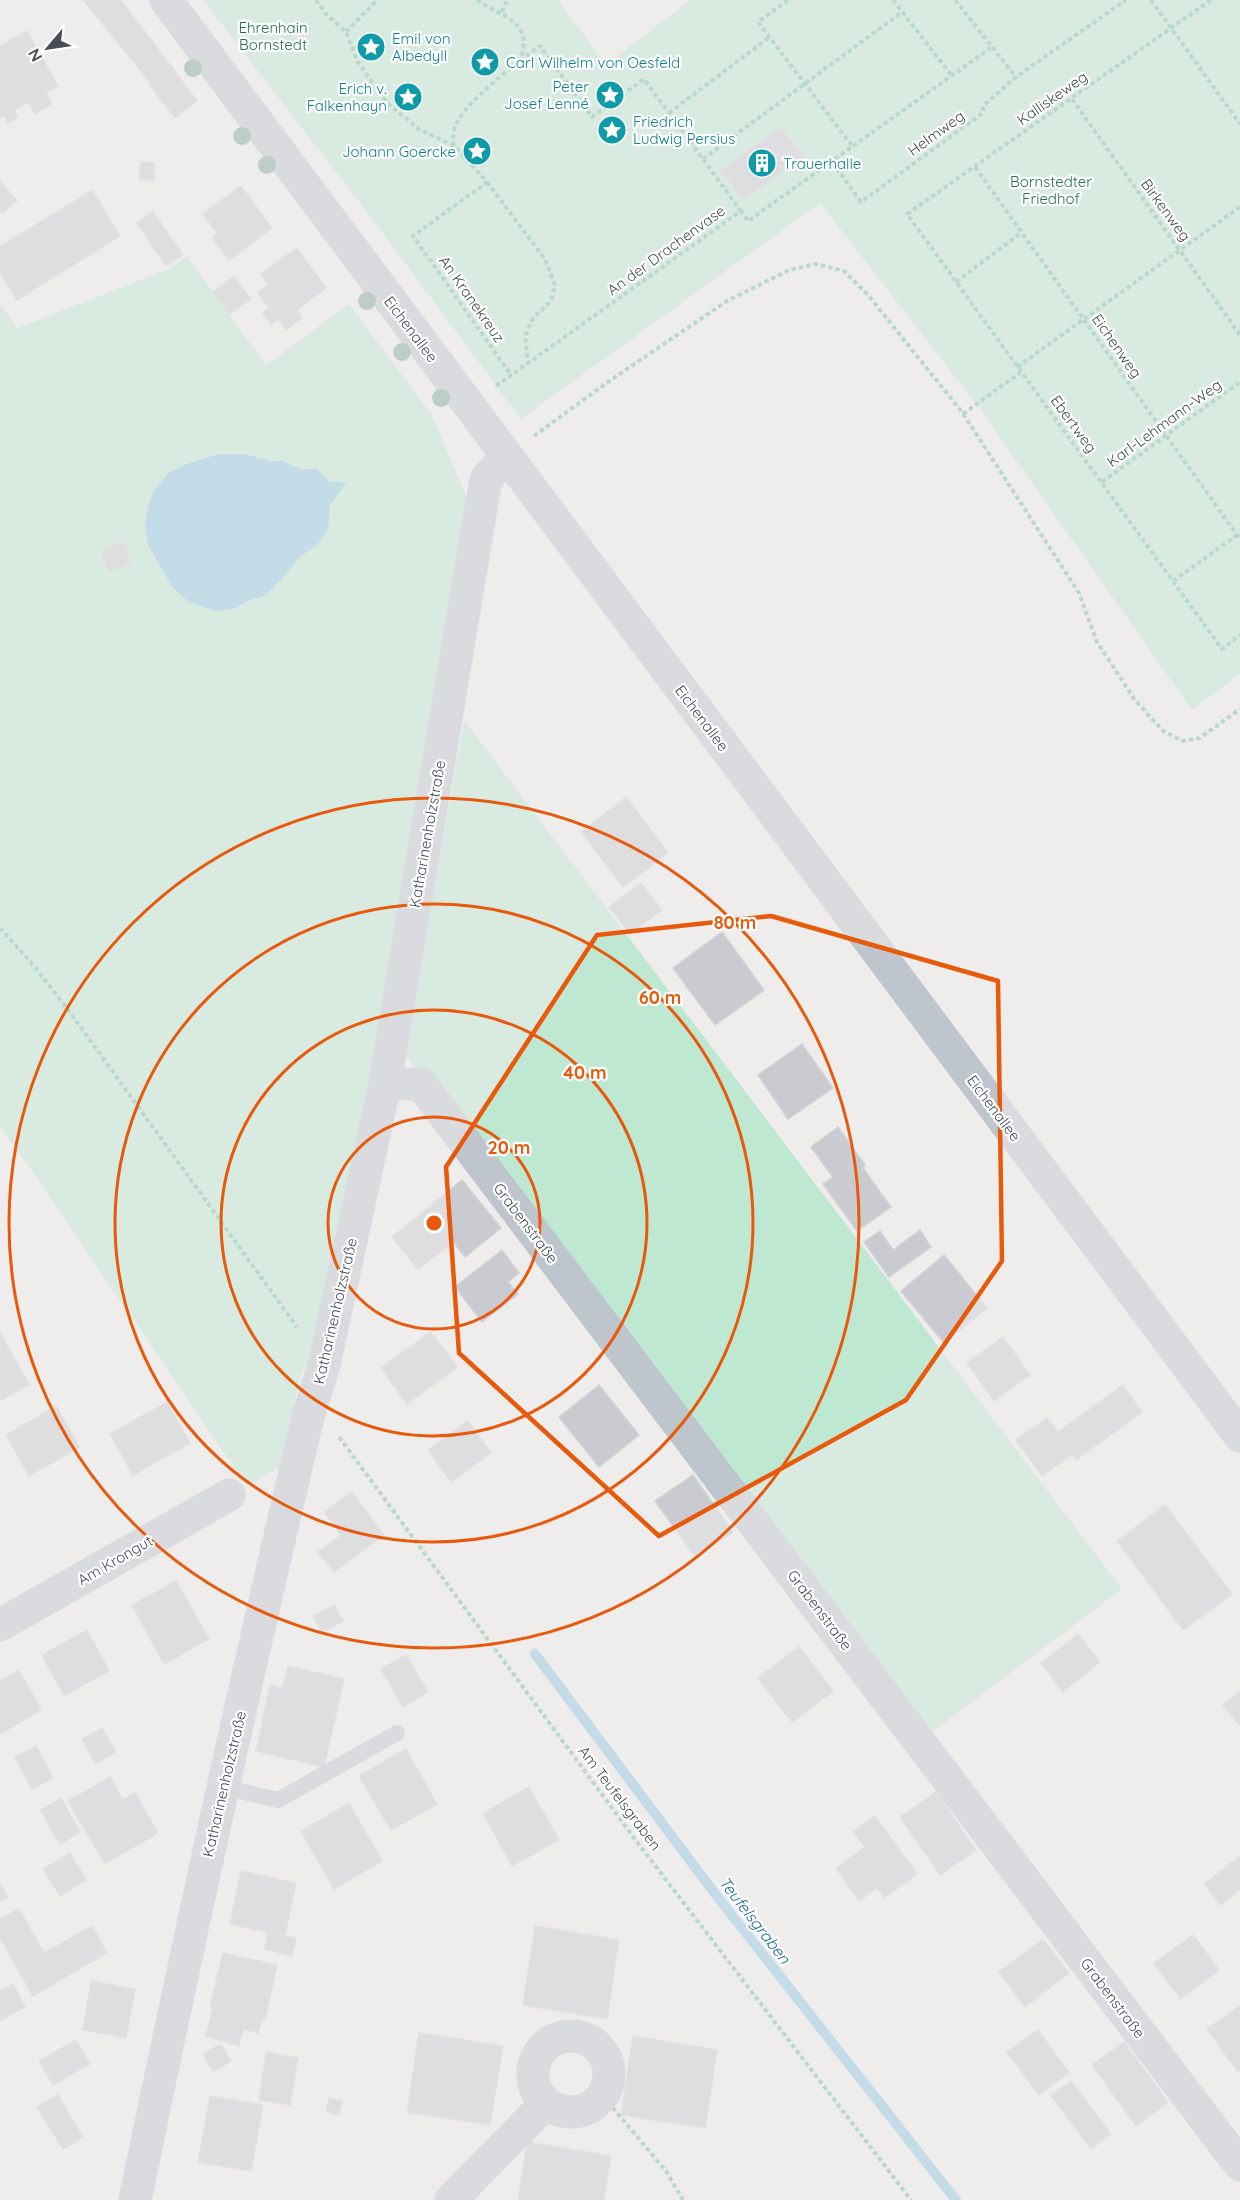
<svg xmlns="http://www.w3.org/2000/svg" width="1240" height="2200" viewBox="0 0 1240 2200" font-family="Quicksand,sans-serif">
<rect width="100%" height="100%" fill="#efedec"/>
<path fill="#bfe8d3" d="M203,0H558L606,65L690,0H1240V674L1192,710L977,405L820,203L521,419L376,224Z
M187,256L266,365L349,304L432,415L471,508L323,1336L301,1373L280,1467L247,1486L29,1167L0,1127V304L17,328L169,269Z
M464,720L1122,1589L924,1738L405,1054Z"/>
<path fill="#91c7e0" d="M219,454H245L269,461H283L300,469H317L329,481L346,483L330,505L328,529L318,544L297,559L283,578L265,596L249,600L236,608L217,611L190,603L173,588L148,545L145,528L148,506L153,492L168,473L189,463Z"/>
<g fill="none" stroke-linecap="round" stroke-linejoin="round">
<path stroke="#91c7e0" stroke-width="10" d="M535,1654L716,1895L956,2200"/>
</g>
<path fill="#cacbd1" stroke="#d1d2d7" stroke-width="1.5" d="M83,0H121L171,66L150,82Z
M27,31L58,86L46,93L52,104L35,114L28,102L14,110L18,117L8,123L5,116L0,118V46Z
M171,66L197,101L175,118L148,83Z
M781,127L803,156L743,200L721,170Z
M141,162L155,163L154,181L139,179Z
M0,181L17,201L2,213L0,210Z
M241,186L272,228L229,260L212,237L217,233L203,214Z
M92,190L120,236L17,300L0,272V247Z
M153,212L183,255L166,266L137,223Z
M297,248L326,288L290,315L261,274Z
M234,277L251,299L229,315L213,292Z
M268,285L290,315L297,310L302,318L286,330L278,319L271,324L263,313L269,308L258,293Z
M122,541L131,562L110,572L100,551Z
M626,797L668,853L623,887L581,832Z
M641,883L662,910L630,934L609,907Z
M722,932L764,990L715,1025L673,968Z
M802,1044L833,1088L788,1119L758,1075Z
M838,1127L865,1165L863,1168L891,1207L857,1231L823,1184L833,1177L811,1147Z
M462,1180L501,1228L465,1257L453,1242L418,1269L392,1237Z
M920,1230L931,1247L889,1277L864,1242L880,1231L893,1250Z
M502,1250L519,1273L508,1282L518,1294L482,1322L455,1287Z
M944,1255L987,1308L944,1343L901,1291Z
M431,1332L457,1367L407,1404L381,1368Z
M0,1333L29,1384L0,1401Z
M1003,1337L1030,1375L994,1401L967,1363Z
M599,1385L639,1435L599,1467L559,1417Z
M1123,1385L1142,1412L1076,1460L1072,1454L1042,1476L1016,1440L1047,1418L1058,1432Z
M167,1402L190,1443L133,1475L110,1434Z
M56,1406L80,1447L29,1476L6,1435Z
M468,1421L491,1453L451,1482L428,1450Z
M693,1475L733,1532L696,1558L655,1501Z
M352,1492L384,1535L334,1572L318,1552L341,1535L324,1512Z
M1165,1505L1232,1594L1183,1630L1117,1541Z
M176,1581L209,1639L164,1664L132,1605Z
M335,1605L343,1621L322,1632L313,1616Z
M87,1630L109,1671L64,1696L42,1655Z
M1078,1634L1100,1662L1063,1692L1041,1663Z
M799,1647L833,1691L792,1722L758,1678Z
M406,1655L428,1692L403,1707L381,1669Z
M288,1666L344,1679L324,1767L256,1751L270,1685L283,1688Z
M19,1670L41,1710L0,1734V1681Z
M1240,1691V1726L1223,1705Z
M102,1728L116,1752L96,1764L82,1739Z
M36,1746L53,1778L32,1789L15,1757Z
M406,1749L437,1804L391,1830L359,1776Z
M110,1777L123,1800L135,1793L158,1833L105,1864L68,1801Z
M529,1787L559,1840L512,1866L483,1813Z
M936,1792L976,1850L940,1875L900,1817Z
M61,1798L80,1832L60,1844L40,1810Z
M349,1803L382,1861L334,1889L301,1831Z
M875,1816L917,1874L884,1898L877,1888L859,1901L836,1868L865,1847L853,1832Z
M70,1853L86,1880L60,1896L43,1869Z
M1240,1856V1889L1221,1905L1204,1884Z
M241,1871L296,1883L285,1936L230,1924Z
M0,1883L8,1897L0,1901Z
M19,1909L44,1953L92,1926L107,1953L33,1996L0,1938V1919Z
M535,1926L619,1940L607,2019L523,2005Z
M268,1932L296,1938L292,1956L265,1949Z
M1193,1935L1219,1970L1180,1999L1154,1963Z
M1043,1939L1069,1973L1025,2007L999,1972Z
M223,1953L277,1965L265,2020L210,2007Z
M91,1981L135,1989L126,2038L83,2030Z
M13,1984L25,2007L0,2021V1991Z
M1240,2006V2070L1238,2072L1207,2029Z
M213,2008L262,2019L258,2033L243,2029L239,2046L206,2036Z
M1038,2030L1069,2072L1039,2095L1007,2052Z
M419,2033L503,2046L490,2125L407,2112Z
M633,2036L717,2050L705,2128L621,2115Z
M76,2040L90,2064L53,2085L39,2061Z
M1124,2042L1168,2102L1136,2126L1092,2065Z
M221,2044L231,2061L213,2072L203,2054Z
M266,2052L298,2058L290,2105L259,2100Z
M1071,2081L1111,2134L1091,2149L1051,2096Z
M58,2095L83,2137L63,2149L37,2107Z
M210,2096L263,2105L251,2171L198,2162Z
M329,2098L342,2101L339,2115L326,2112Z
M527,2142L611,2156L604,2200H518Z"/>
<g fill="none" stroke-linecap="round" stroke-linejoin="round">
<path stroke="#7bc2a7" stroke-width="4" stroke-dasharray="4.5 3" stroke-linecap="butt" d="M316,0L327,15L346,32L357,61L387,103L419,129L454,146L487,182L413,236L511,375
M477,0C501,16 535,22 520,60
M788,0L758,22L853,147
M893,0L952,76
M955,0L1016,77
M1151,0L1240,124
M1211,0L907,214L1222,649L1240,635
M502,12L507,0
M346,32L377,0
M1072,99L1240,335
M669,113L770,37
M454,146C453,140 453,134 455,127C463,103 518,62 540,46L592,117L644,79L741,211
M703,159L902,12
M832,162L861,202L983,113V106L1016,77L1126,0
M975,167L1240,539
M487,182L545,259L555,285L551,301L533,318L525,336L528,362
M956,282L1021,233
M1017,367L1240,207
M496,386L741,211L748,221L992,47
M963,414L1021,372
M534,436L608,382L727,301L789,270L816,264L844,271L868,295L962,412L1079,593L1097,642L1135,700L1163,731L1183,741L1200,738L1240,709
M1102,482L1240,382
M1173,581L1240,533
M0,928L34,966L69,1011L297,1327
M339,1437L634,1838L911,2200
M603,2096L666,2171L683,2200"/>
<path stroke="#bfc5cd" stroke-width="16" d="M223,1787L278,1800L397,1733"/>
<path stroke="#bfc5cd" stroke-width="33" d="M166,0L1240,1436
M385,1084H421L1240,2165
M0,1625L229,1495
M533 2074a38 38 0 1 1 76 0a38 38 0 1 1-76 0Z
M135,2200C189,1938 246,1677 308,1417L324,1365L385,1084L486,479L506,457
M451,2200L546,2103"/>
</g>
<g fill="#7ea897">
<circle cx="193" cy="68" r="9"/>
<circle cx="242" cy="136" r="9"/>
<circle cx="267" cy="165" r="9"/>
<circle cx="367" cy="301" r="9"/>
<circle cx="402" cy="352" r="9"/>
<circle cx="441" cy="398" r="9"/>
</g>
<path d="M0 0H1240V2200H0ZM771,916L998,981L1002,1261L906,1400L659,1536L459,1353L446,1167L597,935Z" fill="#efedec" fill-opacity=".55" fill-rule="evenodd"/>
<path fill="none" stroke="#e8590c" stroke-width="4.5" stroke-linejoin="round" d="M771,916L998,981L1002,1261L906,1400L659,1536L459,1353L446,1167L597,935Z"/>
<g fill="none" stroke="#e8590c" stroke-width="3">
<circle cx="434" cy="1223" r="106"/>
<circle cx="434" cy="1223" r="213"/>
<circle cx="434" cy="1223" r="319"/>
<circle cx="434" cy="1223" r="425"/>
</g>
<defs>
<g id="sight-disc" transform="scale(1.5)"><circle r="9.5" fill="#0f9aa8" stroke="#fff"/><path d="M0-6L1.8-2.2L6-1.7L2.9 1.2L3.7 5.4L0 3.3L-3.7 5.4L-2.9 1.2L-6-1.7L-1.8-2.2Z" fill="#fff"/></g>
<g id="building-disc" transform="scale(1.5)"><circle r="9.5" fill="#0f9aa8" stroke="#fff"/><path d="M-4-6H4V6H1V3H-1V6H-4ZM-2.5-4.3h1.7v1.8h-1.7ZM.8-4.3h1.7v1.8H.8ZM-2.5-1h1.7V.8h-1.7ZM.8-1h1.7V.8H.8Z" fill="#fff"/></g>
</defs>
<g fill-rule="evenodd">
<use href="#sight-disc" x="371" y="47"/>
<use href="#sight-disc" x="485" y="62"/>
<use href="#sight-disc" x="610" y="95"/>
<use href="#sight-disc" x="408" y="97"/>
<use href="#sight-disc" x="612" y="130"/>
<use href="#sight-disc" x="477" y="151"/>
<use href="#building-disc" x="762" y="163"/>
</g>
<g text-anchor="middle" dominant-baseline="central" stroke-width="4.5" stroke-linejoin="round" paint-order="stroke">
<g font-size="15" fill="#217051" stroke="#fff">
<text x="273" y="27">Ehrenhain<tspan x="273" dy="17">Bornstedt</tspan></text>
<text x="1051" y="181">Bornstedter<tspan x="1051" dy="17">Friedhof</tspan></text>
</g>
<g font-size="15" fill="#0d838f" stroke="#fff" text-anchor="start">
<text x="392" y="38">Emil von<tspan x="392" dy="17">Albedyll</tspan></text>
<text x="506" y="62">Carl Wilhelm von Oesfeld</text>
<text x="589" y="86" text-anchor="end">Peter<tspan x="589" dy="17">Josef Lenné</tspan></text>
<text x="387" y="88" text-anchor="end">Erich v.<tspan x="387" dy="17">Falkenhayn</tspan></text>
<text x="633" y="121">Friedrich<tspan x="633" dy="17">Ludwig Persius</tspan></text>
<text x="456" y="151" text-anchor="end">Johann Goercke</text>
<text x="783" y="163">Trauerhalle</text>
</g>
<g font-size="15" fill="#474e57" stroke="#fff">
<text transform="translate(1052 98) rotate(-35)">Kalliskeweg</text>
<text transform="translate(936 133) rotate(-36)">Helmweg</text>
<text transform="translate(1166 210) rotate(54)">Birkenweg</text>
<text transform="translate(666 250) rotate(-36)">An der Drachenvase</text>
<text transform="translate(472 299) rotate(55)">An Kranekreuz</text>
<text transform="translate(411 329) rotate(53)">Eichenallee</text>
<text transform="translate(1117 346) rotate(55)">Eichenweg</text>
<text transform="translate(1164 423) rotate(-36)">Karl-Lehmann-Weg</text>
<text transform="translate(1074 424) rotate(54)">Ebertweg</text>
<text transform="translate(702 718) rotate(53)">Eichenallee</text>
<text transform="translate(427 834) rotate(-80)">Katharinenholzstraße</text>
<text transform="translate(994 1108) rotate(53)">Eichenallee</text>
<text transform="translate(526 1223) rotate(53)">Grabenstraße</text>
<text transform="translate(335 1311) rotate(-77)">Katharinenholzstraße</text>
<text transform="translate(115 1560) rotate(-30)">Am Krongut</text>
<text transform="translate(820 1610) rotate(53)">Grabenstraße</text>
<text transform="translate(224 1784) rotate(-77)">Katharinenholzstraße</text>
<text transform="translate(620 1798) rotate(53)">Am Teufelsgraben</text>
<text transform="translate(1113 1998) rotate(53)">Grabenstraße</text>
</g>
<g font-size="16" font-style="italic" fill="#1c6f95" stroke="#fff">
<text transform="translate(755 1920) rotate(52)">Teufelsgraben</text>
</g>
</g>
<circle cx="434" cy="1223" r="9" fill="#e8590c" stroke="#fff" stroke-width="3"/>
<g font-size="18" text-anchor="middle" font-weight="bold" fill="#e8590c" stroke="#fff" stroke-width="4.5" stroke-linejoin="round" paint-order="stroke">
<text x="735" y="929">80 m</text>
<text x="660" y="1004">60 m</text>
<text x="585" y="1079">40 m</text>
<text x="509" y="1154">20 m</text>
</g>
<g transform="translate(48 48) rotate(241)" stroke="#ffffff" stroke-width="4.5" paint-order="stroke">
<path d="M0-4.5L10 22L0 15L-10 22Z" fill="#474e57"/>
<text y="-9" font-size="16" font-weight="bold" text-anchor="middle" fill="#474e57">N</text>
</g>
</svg>
